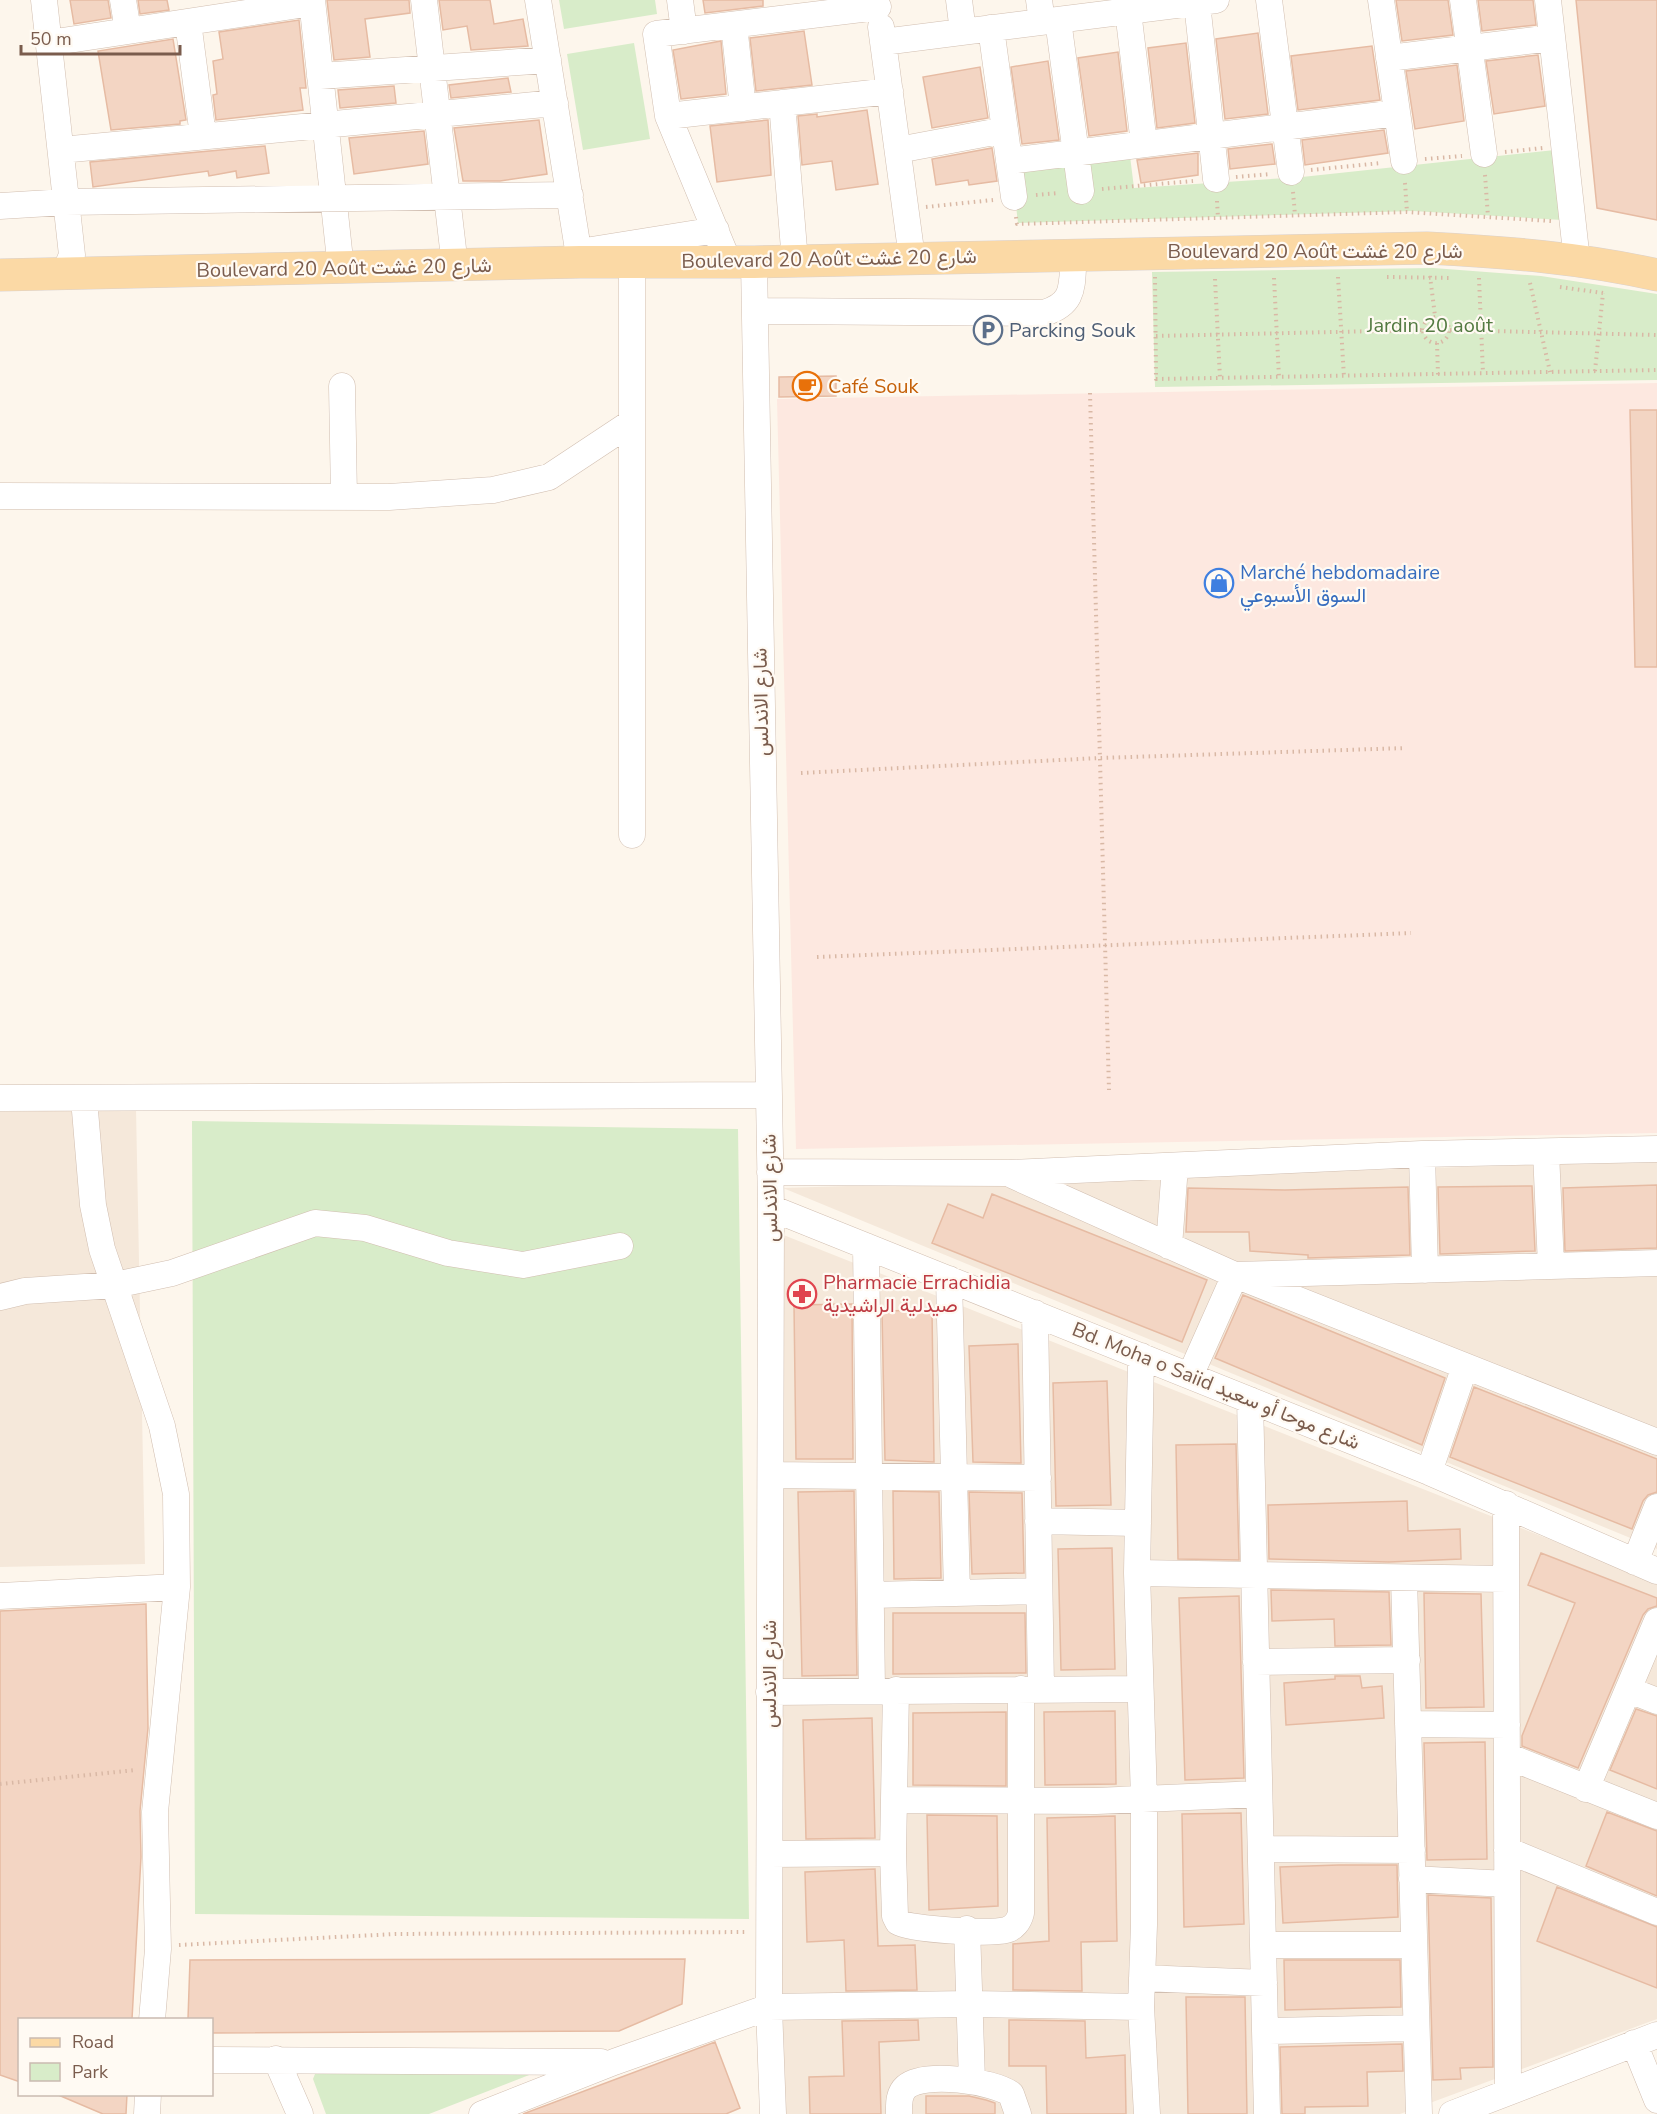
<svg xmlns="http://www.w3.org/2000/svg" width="1657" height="2114" viewBox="0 0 1657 2114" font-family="'Nunito Sans',Vazirmatn,sans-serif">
<rect width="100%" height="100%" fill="#fdf6ec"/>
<path fill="#f5e8da" d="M136,1109L145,1564L0,1567V1112Z
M1657,1161V1549L783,1188Z
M781,1234L1657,1582V2019L1400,2114H778Z"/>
<path fill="#fde8e0" d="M1657,383V1133L796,1149L777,399Z"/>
<path fill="#d8ecc9" d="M559,0H655L657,14L564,29Z
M634,43L650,139L583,150L567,54Z
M1129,148L1134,188L1302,177L1555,150L1562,220L1413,211L1018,223L1011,162Z
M1433,268L1541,276L1657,294V380L1155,387L1152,272Z
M192,1121L738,1129L749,1919L195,1914Z
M317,2069L542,2070L429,2114H326L313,2079Z"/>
<path fill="#f3d5c3" stroke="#e6bba3" stroke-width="1.5" d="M70,0H108L111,18L74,24Z
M138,0H167L169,10L140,14Z
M327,0H409L410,13L365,19L370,57L334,60Z
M439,0H490L494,24L523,19L528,46L471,50L467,26L443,30Z
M703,0H763V6L705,13Z
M1396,0H1448L1453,35L1402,41Z
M1478,0H1533L1536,25L1482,31Z
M1576,0H1657V220L1597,208Z
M299,20L306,88H300L303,110L216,120L213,95L217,94L213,61L223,59L219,32Z
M804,31L812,85L756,91L750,38Z
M1258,33L1268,114L1225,119L1216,39Z
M173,39L186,120L180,121V124L111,130L98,51Z
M721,41L726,94L681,99L673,50Z
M1186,43L1195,123L1157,128L1148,48Z
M1372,46L1380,100L1298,110L1291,56Z
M1118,52L1127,131L1089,136L1078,58Z
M1538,55L1545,106L1494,114L1486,61Z
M1048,61L1059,140L1022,144L1011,67Z
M1457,65L1464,121L1415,129L1406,71Z
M980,67L988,118L932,128L923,77Z
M508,78L511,92L451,98L449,85Z
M394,86L396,103L340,108L338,90Z
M867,110L878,184L836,190L832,161L802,165L798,116L817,114V117Z
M539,120L547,174L500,181H463L454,128Z
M768,120L771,175L717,182L710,126Z
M1384,130L1388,153L1305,165L1302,140Z
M424,131L428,164L354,174L349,138Z
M1272,144L1275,164L1230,169L1228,149Z
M265,146L269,173L237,178L236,171L209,176L208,171L93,187L90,162Z
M992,148L997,181L969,185L968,180L936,185L932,159Z
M1198,153V175L1141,183L1137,160Z
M836,376V396L779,397V377Z
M1630,410H1657V667H1635Z
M1657,1185V1248L1565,1251L1563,1188Z
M1532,1186L1535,1251L1440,1254L1438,1187Z
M1408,1187L1410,1255L1308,1258V1255L1250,1251L1249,1232H1186L1188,1188L1285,1190Z
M992,1194L1207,1280L1182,1342L932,1243L948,1204L983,1218Z
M1243,1295L1445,1378L1422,1445L1215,1358Z
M852,1304L853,1459H796L794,1305Z
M932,1310L934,1462L885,1460L882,1311Z
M1018,1344L1021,1463L973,1462L969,1346Z
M1107,1381L1111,1505L1056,1506L1053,1383Z
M1474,1387L1657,1459V1492L1648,1495L1643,1501L1632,1529L1450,1457Z
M1236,1444L1239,1560L1178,1559L1176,1445Z
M854,1491L857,1675L802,1676L798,1492Z
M893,1491L939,1492L941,1578L894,1579Z
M969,1492L1022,1493L1024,1573L972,1574Z
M1407,1501L1408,1531L1460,1529L1461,1559L1389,1562L1269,1559L1268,1505Z
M1112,1548L1115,1669L1061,1670L1058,1549Z
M1541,1553L1657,1598V1606L1648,1609L1643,1615L1578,1768L1522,1746V1736L1575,1603L1528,1585Z
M1271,1590L1389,1592L1391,1645L1335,1646L1334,1619L1272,1621Z
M1424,1593L1481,1594L1484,1707L1426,1708Z
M1239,1596L1244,1778L1185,1780L1179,1598Z
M146,1604L148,1728L140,1811L141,1857L132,2019H20V2082L0,2075V1611Z
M893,1613H1025L1026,1673L893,1674Z
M1335,1676H1360L1362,1688L1382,1686L1384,1718L1286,1725L1284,1683L1335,1679Z
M1636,1709L1657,1716V1789L1610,1770Z
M1115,1711L1116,1784L1045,1785L1044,1712Z
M1006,1712V1786L913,1785V1713Z
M872,1718L875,1838L806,1839L803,1720Z
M1485,1742L1487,1859L1427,1860L1424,1743Z
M1607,1812L1657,1831V1896L1586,1866Z
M1241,1813L1244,1924L1184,1927L1182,1814Z
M927,1815L997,1816L998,1906L929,1910Z
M1115,1816L1117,1941L1081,1942L1082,1991L1013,1990V1944L1049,1941L1047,1818Z
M1339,1865H1397L1398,1917L1283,1923L1280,1867Z
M875,1869L878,1946L915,1945L917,1990L846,1991L844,1940L807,1942L805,1872Z
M1557,1887L1657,1927V1988L1537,1941Z
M1428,1895L1491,1898L1493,2067L1460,2068L1461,2079L1433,2080Z
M685,1959L682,2004L619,2031L212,2033V2019H188L190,1960Z
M1284,1960H1400L1401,2007L1285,2010Z
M1186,1997H1245L1247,2114H1188Z
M918,2020L919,2040L879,2042L881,2114H810L809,2077L844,2076L842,2021Z
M1009,2020L1085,2021L1086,2058L1125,2055L1126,2114H1047L1046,2066H1009Z
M715,2042L740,2108L726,2114H523Z
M1402,2044L1403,2071L1367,2072L1368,2106L1305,2107V2114H1282L1280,2047Z
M56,2094H127L126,2114H103Z
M926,2096H969L986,2100L995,2103V2114H926Z"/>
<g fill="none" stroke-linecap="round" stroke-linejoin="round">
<g stroke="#d1beb0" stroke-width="27">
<path id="minor" d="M44,0L72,255L64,274
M123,0L128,31
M312,0L341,269
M424,0L455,266
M538,0L580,262
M680,0L684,31
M959,0L963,32
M1039,0L1042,22
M1269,0L1291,172
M1381,0L1404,161
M1463,0L1484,154
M1548,0L1577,261
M1197,3L1216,179
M1128,11L1144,144
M1058,20L1081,191
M188,22L203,136
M734,25L743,108
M881,27L912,258
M991,28L1014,197
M883,42L1216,0
M49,43L312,3
M1389,58L1552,38
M320,76L548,60
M782,103L795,261
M668,116L890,91
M61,150L555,103
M898,150L1005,130
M1009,161L1397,113
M0,206L66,202L570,195
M579,252L716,230
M632,261V835
M728,261L668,116L656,34L878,7
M754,262L771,1208L769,2007L773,2114
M755,311L1044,313C1077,303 1071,284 1074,254
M342,386L344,497
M0,496L389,497L493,490L549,477L632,422
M0,1098L767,1095
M84,1099L93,1205L102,1249L162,1426L176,1494L177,1587L155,1812L158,1949L152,2020
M1546,1152L1551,1266
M1422,1154L1425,1270
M770,1172L1009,1173L1422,1154L1657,1149
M1014,1176L1235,1275L1657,1442
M771,1208L1429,1472L1657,1571
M866,1246L872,1691
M1169,1246L1175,1166
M949,1279L957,1593
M0,1297L25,1291L115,1285L172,1273L315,1223L365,1228L448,1253L523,1265L620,1246
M1035,1313L1041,1688
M1141,1356L1137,1573L1144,1799V1925L1141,2007L1147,2114
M1190,1376L1235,1275L1657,1263
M1250,1400L1267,2114
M1429,1472L1465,1366
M771,1475L1038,1478
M1506,1504L1508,2090
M1038,1521L1138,1523
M1635,1562L1657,1507
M1137,1573L1506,1579
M1404,1578L1419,2114
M871,1595L1039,1591
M0,1596L177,1587
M1256,1662L1407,1660
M896,1690L893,1853L895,1916L898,1922C910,1930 991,1934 1006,1930C1014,1928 1019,1921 1021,1913V1689
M1629,1690L1657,1701
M769,1692L1140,1689
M1408,1724L1507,1725
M1507,1756L1657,1816
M1586,1789L1657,1621
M894,1800L1096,1801L1259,1794
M1261,1849L1412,1850
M1507,1850L1657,1912
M770,1854L893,1853
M1412,1879L1507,1884
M967,1929L972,2081
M1263,1945H1414
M1142,1978L1264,1983
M1265,2031L1416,2028
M1634,2043L1657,2100
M276,2059L300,2114
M212,2060L601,2062
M147,2114L148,2094
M482,2114L614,2062L769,2007L969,2004L1141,2007
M899,2114C899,2105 898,2094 906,2087C924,2071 993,2081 1011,2094L1018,2114
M1452,2114L1657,2035"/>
</g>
<g stroke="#dad1cd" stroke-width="33">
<path id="major" d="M0,275L580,262H754L1427,248C1504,252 1582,258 1657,275"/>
</g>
<path stroke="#d9b8a5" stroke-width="4" stroke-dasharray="1.5 4.5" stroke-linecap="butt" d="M1505,152L1543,148
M1425,159L1462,156
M1311,170L1381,163
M1485,175L1488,217
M1236,177L1271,174
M1405,183L1407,212
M1102,189L1193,181
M1293,192L1295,215
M1036,195L1059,193
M1217,201L1218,218
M926,207L993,200
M1016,217L1017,224L1407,212L1551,221
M1430,276L1435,316
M1155,277L1156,379L1657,370
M1338,277L1344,377
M1387,277L1451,278
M1274,278L1279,377
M1479,278L1483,373
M1215,279L1220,378
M1530,283L1550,372
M1560,287L1603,293
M1423 330a13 13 0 1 1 26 0a13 13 0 1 1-26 0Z
M1450,330L1657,335
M1156,336L1422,330
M1437,343L1438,375
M1595,371L1603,293
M1090,393L1109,1090
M801,773L1100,758L1406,748
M817,957L1411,933
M0,1784L136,1770
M179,1945L396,1934L747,1932"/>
<use href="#minor" stroke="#fff" stroke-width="26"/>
<use href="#major" stroke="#fbd9a5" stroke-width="32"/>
</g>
<defs>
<g id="parking-ring" transform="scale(1.5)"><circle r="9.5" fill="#fffaf3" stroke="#5c6f8a" stroke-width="1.5"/><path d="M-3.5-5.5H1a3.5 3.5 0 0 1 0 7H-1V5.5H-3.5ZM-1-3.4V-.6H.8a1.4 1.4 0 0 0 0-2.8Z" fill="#5c6f8a"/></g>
<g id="cafe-ring" transform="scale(1.5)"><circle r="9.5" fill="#fffaf3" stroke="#e8710a" stroke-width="1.5"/><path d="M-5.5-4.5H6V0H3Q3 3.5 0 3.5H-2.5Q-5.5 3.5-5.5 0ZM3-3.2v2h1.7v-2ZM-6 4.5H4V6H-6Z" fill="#e8710a"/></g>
<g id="shop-ring" transform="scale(1.5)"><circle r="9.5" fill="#fffaf3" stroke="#3f7fe0" stroke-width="1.5"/><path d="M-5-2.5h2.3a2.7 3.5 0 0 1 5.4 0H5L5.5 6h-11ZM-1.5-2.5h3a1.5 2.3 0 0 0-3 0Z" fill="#3f7fe0"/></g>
<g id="pharmacy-ring" transform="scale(1.5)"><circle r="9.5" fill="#fffaf3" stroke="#e0444e" stroke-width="1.5"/><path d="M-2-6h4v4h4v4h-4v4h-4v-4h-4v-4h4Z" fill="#e0444e"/></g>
</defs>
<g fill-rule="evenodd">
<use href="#parking-ring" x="988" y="330"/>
<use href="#cafe-ring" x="807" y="386"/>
<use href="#shop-ring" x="1219" y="583"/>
<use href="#pharmacy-ring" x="802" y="1294"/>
</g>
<g text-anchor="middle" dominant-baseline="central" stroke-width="4.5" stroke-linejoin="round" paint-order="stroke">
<g font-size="20" fill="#7a5c4d" stroke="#fffaf3">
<text x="1315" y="251">Boulevard 20 Août شارع 20 غشت</text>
<text transform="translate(829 259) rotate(-1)">Boulevard 20 Août شارع 20 غشت</text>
<text transform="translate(344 268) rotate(-1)">Boulevard 20 Août شارع 20 غشت</text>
<text transform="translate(761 702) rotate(-91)">شارع الاندلس</text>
<text transform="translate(770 1188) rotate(-91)">شارع الاندلس</text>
<text transform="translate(1216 1386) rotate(22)">Bd. Moha o Saiid شارع موحا أو سعيد</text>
<text transform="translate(769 1674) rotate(-90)">شارع الاندلس</text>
</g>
<g font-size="20" fill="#537a41" stroke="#fffaf3">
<text x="1430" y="325">Jardin 20 août</text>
</g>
<g font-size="20" fill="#4e5e75" stroke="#fffaf3" text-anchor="start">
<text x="1009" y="330">Parcking Souk</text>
</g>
<g font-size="20" fill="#c56008" stroke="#fffaf3" text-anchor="start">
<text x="828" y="386">Café Souk</text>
</g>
<g font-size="20" fill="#366cbe" stroke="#fffaf3" text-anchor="start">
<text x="1240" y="572">Marché hebdomadaire<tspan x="1240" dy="23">السوق الأسبوعي</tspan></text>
</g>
<g font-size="20" fill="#be3a42" stroke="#fffaf3" text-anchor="start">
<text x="823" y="1282">Pharmacie Errachidia<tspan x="823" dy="23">صيدلية الراشيدية</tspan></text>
</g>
</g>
<rect x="18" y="2018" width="195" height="78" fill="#fffaf3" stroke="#cabbb1" stroke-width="1.5"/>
<rect x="30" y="2038" width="30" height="9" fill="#fbd9a5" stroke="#cabbb1" stroke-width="1.5"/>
<text x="72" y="2048" font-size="18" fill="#7a5c4d">Road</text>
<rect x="30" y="2063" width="30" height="18" fill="#d8ecc9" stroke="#cabbb1" stroke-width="1.5"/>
<text x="72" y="2078" font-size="18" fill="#7a5c4d">Park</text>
<path d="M21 45v9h159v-9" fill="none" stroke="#7a5c4d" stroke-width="3"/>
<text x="30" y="45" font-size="18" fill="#7a5c4d" stroke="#fffaf3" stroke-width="4.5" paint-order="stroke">50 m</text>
</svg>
